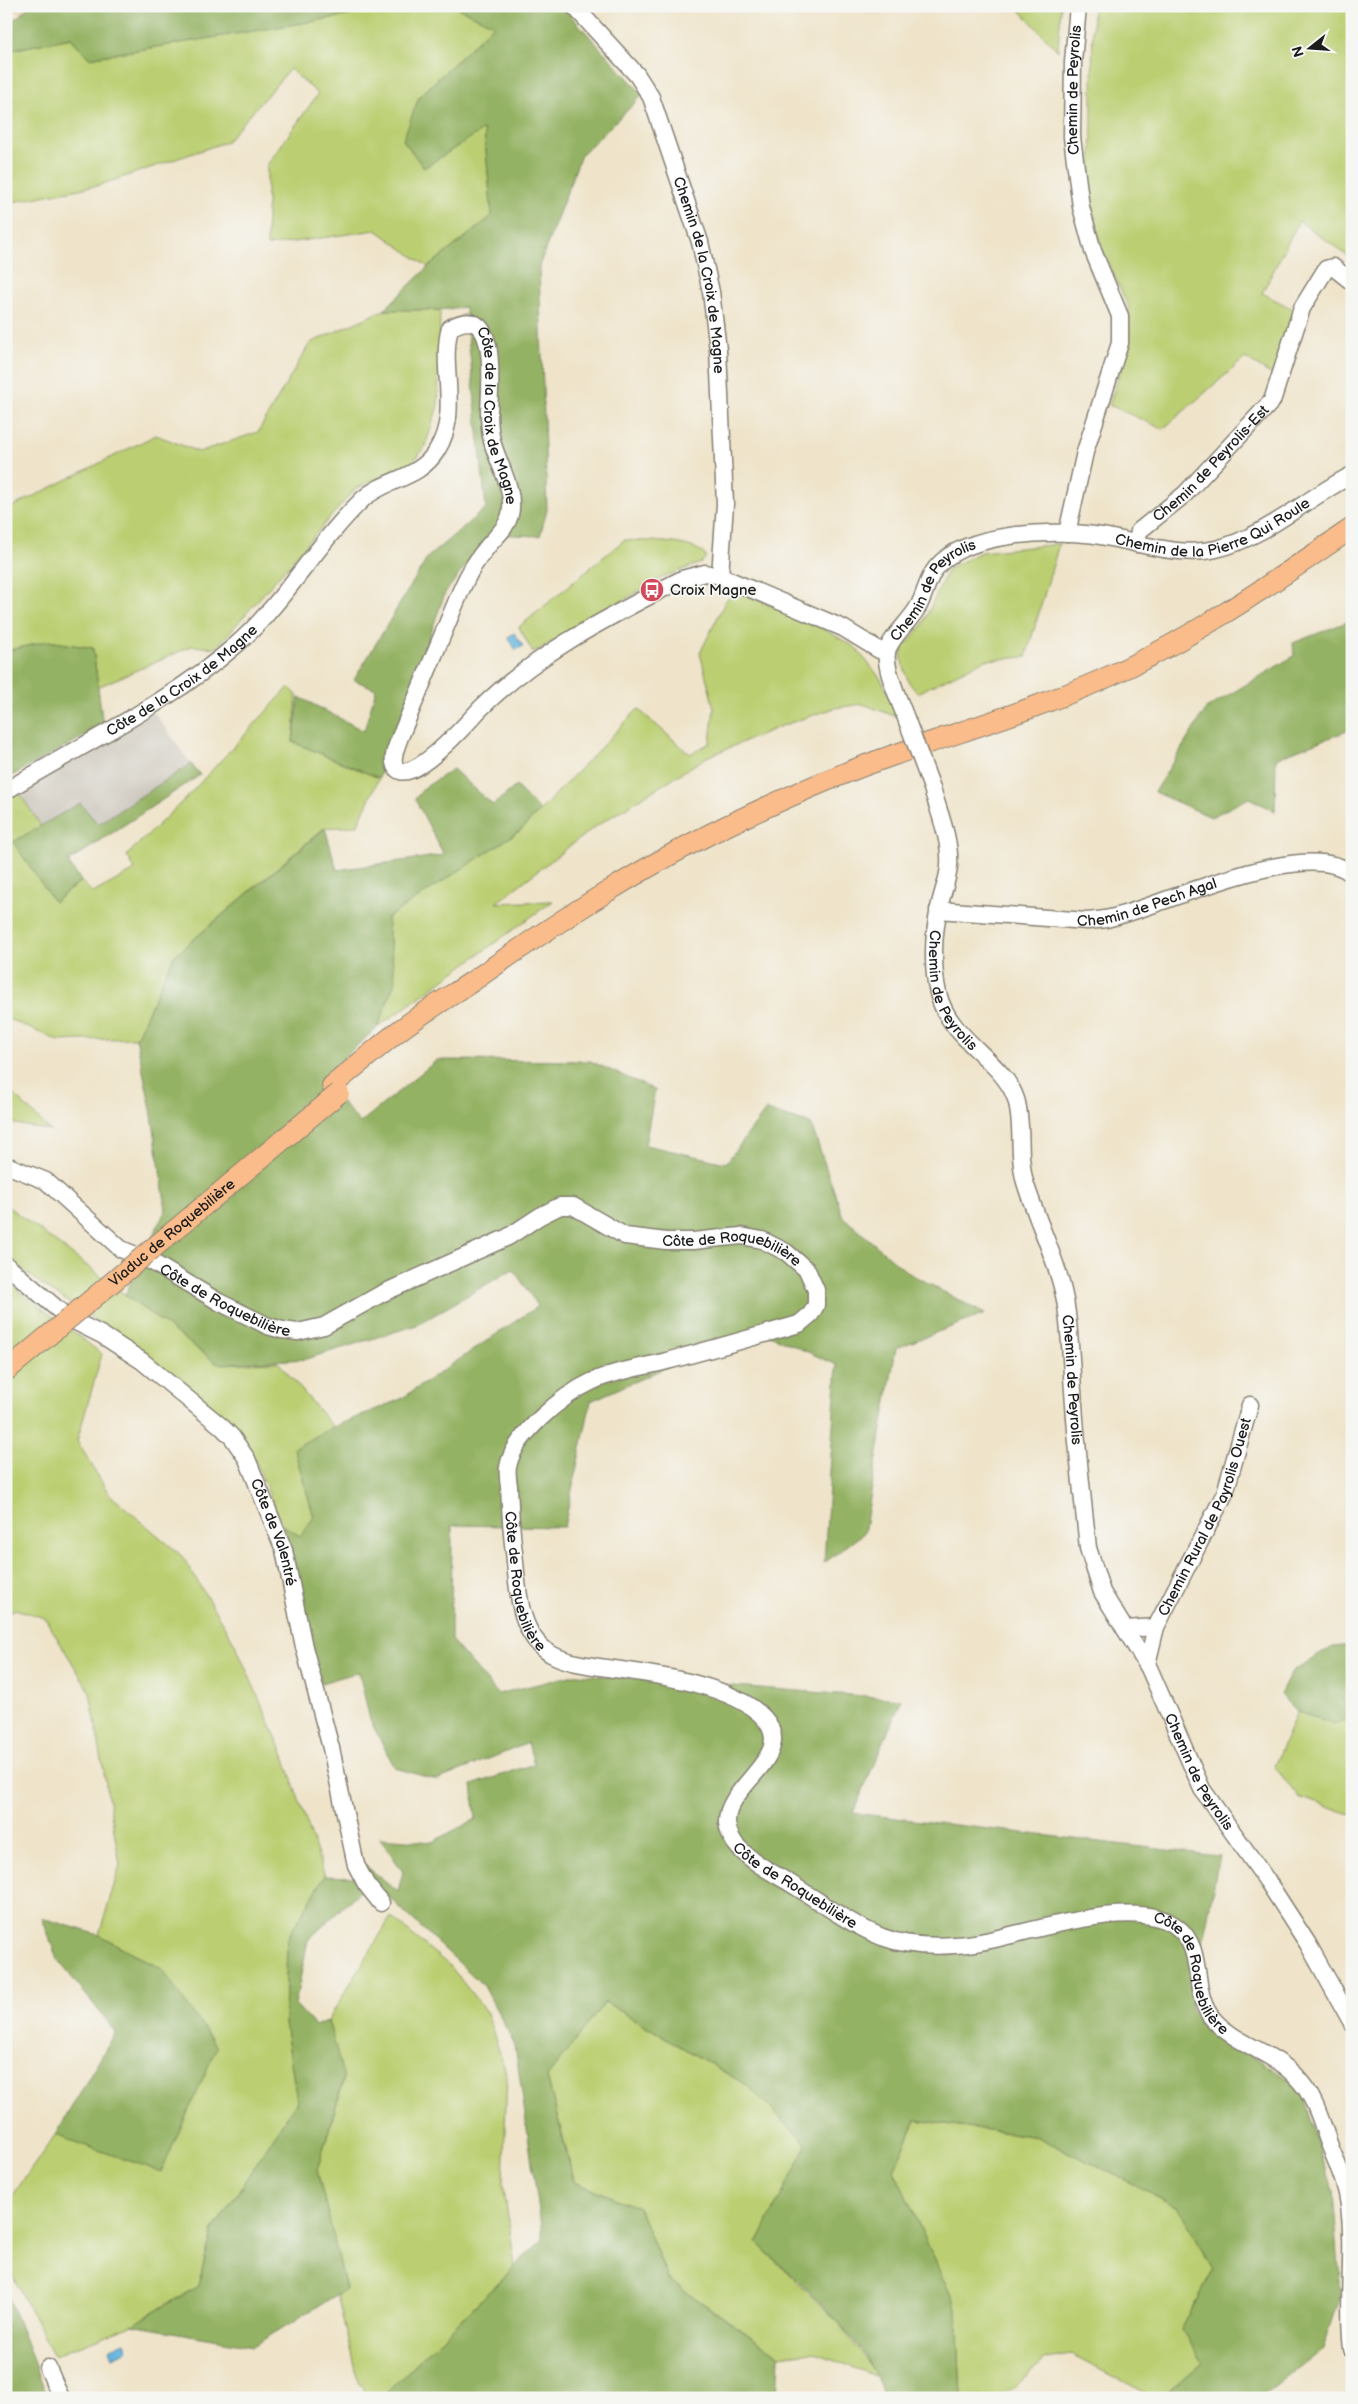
<svg xmlns="http://www.w3.org/2000/svg" width="1358" height="2404" viewBox="0 0 1358 2404" font-family="'Balsamiq Sans',sans-serif">
<rect width="100%" height="100%" fill="#f6f6f2"/>
<filter id="ink" filterUnits="userSpaceOnUse"><feTurbulence type="fractalNoise" baseFrequency=".02" numOctaves="2"/><feDisplacementMap in="SourceGraphic" scale="10" xChannelSelector="R" yChannelSelector="G"/><feConvolveMatrix kernelMatrix="1 2 1 2 8 2 1 2 1" color-interpolation-filters="sRGB"/></filter>
<filter id="wash" filterUnits="userSpaceOnUse"><feTurbulence type="fractalNoise" baseFrequency=".0096" numOctaves="4" result="noise"/><feDisplacementMap in="SourceGraphic" scale="20" xChannelSelector="R" yChannelSelector="G"/><feGaussianBlur stdDeviation="1.12" result="paint"/><feColorMatrix in="noise" values="0 0 0 0 0 0 0 0 0 0 0 0 0 0 0 0 0 1.4 0 .05"/><feComposite in="paint" operator="in"/></filter>
<g filter="url(#wash)">
<rect width="100%" height="100%" fill="#efe4ca"/>
<path fill="#e5d5b7" d="M8,6H29L21,15Z"/>
<path fill="#c9c3b8" d="M154,712L191,764L98,824L80,803L41,826L19,792Z"/>
<path fill="#bbcf72" stroke="#6c7647" d="M361,6H454L494,25L419,97L424,168L484,129L492,216L428,267L376,230L267,246V165L318,94L290,69L226,142L100,185L7,203L9,250L6,252V51L71,38L89,58L350,15Z
M1016,6H1061L1058,51Z
M1093,6H1352V259L1299,221L1262,293L1295,310L1277,378L1245,358L1163,429L1109,405L1130,343L1129,308L1102,249L1091,201Z
M384,310H440L438,405L425,447L413,462L355,489L216,648L192,646L98,687L93,648L48,641L6,651V510L156,435L199,452L258,432L310,343Z
M624,540C643,541 699,540 706,557L701,563L663,577L533,653L519,627Z
M1059,544L1026,657L985,660L917,693L908,681L901,656L903,648L922,626L948,569L981,552Z
M739,592L820,627L855,647L881,679L900,718L863,704L835,708L784,725L707,757L593,828L496,903L553,901L378,1027L395,981L387,918L521,830L638,709L690,754L710,743L714,708L700,653L726,600Z
M289,687L297,695L293,742L379,778L357,826L324,828L174,956L136,1038L59,1041L6,1018V799L19,792L41,826L14,842L54,902L81,881L93,893L135,870L127,855L186,798Z
M6,1087L51,1131L6,1122Z
M6,1205L218,1364L278,1362L333,1427L294,1448L314,1517L300,1536L282,1525L248,1443L217,1412L135,1346L42,1285L6,1256Z
M6,1281L102,1354L77,1441L109,1494L182,1556L235,1644L283,1753L325,1876L287,1939L285,2023L297,2101L212,2232L198,2286L132,2325L54,2356L6,2263V2205L55,2135L161,2171L162,1969L99,1935L120,1865L90,1692L45,1618L15,1609L6,1615Z
M1297,1712L1336,1724L1352,1719V1815L1299,1797L1274,1766Z
M391,1917L451,1967L487,2013L507,2076L503,2182L515,2266L381,2398H369L358,2382L337,2295L346,2288L317,2170L343,2083L328,2020Z
M605,2002L748,2086L808,2145L757,2243L839,2323L878,2377L813,2352L779,2356L668,2279L639,2208L575,2182L547,2077Z
M916,2120L1038,2137L1177,2206L1213,2269L1181,2329L1203,2362L1161,2398H1155L1071,2355L1045,2359L1001,2398H961L957,2309L894,2170Z"/>
<path fill="#94b264" stroke="#586740" d="M29,6H361L351,15L89,58L71,38L6,51V24L21,15Z
M454,6H562L643,95L581,155L539,266L547,510L540,536L490,534L445,593L379,778L293,742L299,697L364,731L376,689L354,680L428,557L486,508L465,307L440,310H384L428,267L492,216L484,129L424,168L403,140L419,97L494,25Z
M1352,620V729L1276,758L1275,811L1249,798L1211,817L1154,792L1207,708L1294,656L1293,643Z
M48,641L93,648L103,726L6,779V651Z
M191,764L200,775L68,862L81,881L54,902L13,842L80,803L98,824Z
M453,769L493,805L516,786L540,810L521,830L387,918L395,981L378,1027L321,1078L360,1123L437,1060L590,1061L655,1090L645,1145L726,1163L766,1110L811,1124L843,1217L907,1272L985,1314L896,1348L864,1533L824,1563L837,1365L754,1328L591,1401L564,1527L452,1525L451,1640L498,1694L578,1674L902,1699L853,1813L1219,1856L1191,2008L1200,2025L1288,2078L1304,2097L1333,2191L1341,2295L1323,2349L1259,2398H1161L1203,2362L1181,2329L1213,2269L1177,2206L1038,2137L916,2120L894,2170L957,2309L961,2398H884C868,2338 801,2285 757,2243L807,2145L748,2086L605,2002L547,2077L574,2182L639,2208L668,2279L779,2356L777,2398H381L543,2239L515,2045L484,1986L366,1876L362,1863L398,1891L403,1872L380,1838L432,1842L476,1819L472,1785L534,1764L528,1743L437,1780L395,1768L370,1720L359,1672L321,1683L282,1525L300,1536L314,1517L294,1448L333,1427L401,1399L538,1306L513,1269L417,1325L306,1359L218,1364L125,1295L166,1209L151,1109L136,1038L174,956L325,828L337,870L444,855L415,799L424,788Z
M1352,1645V1719L1336,1724L1297,1712L1280,1695L1292,1671L1333,1647Z
M325,1876L353,1877L362,1889L308,1940L295,2004L315,2026L328,2020L344,2078L317,2170L346,2289L253,2346L132,2325L198,2286L212,2232L297,2101L285,2023L287,1939Z
M42,1918L99,1935L162,1969L217,2047L161,2172L55,2135L116,2032L57,1959Z
M6,2293L7,2294L48,2398H6Z"/>
<path fill="#64b5df" stroke="#40687e" d="M514,633L523,646L516,650L508,637Z
M125,2342L128,2350L112,2357L109,2349Z"/>
</g>
<g filter="url(#ink)">
<g fill="none" stroke-linecap="round" stroke-linejoin="round">
<g stroke="#868073" stroke-width="19">
<g id="minor">
<path id="s1" d="M574,6L637,75L651,97L700,242L711,292L718,350L725,504L720,576"/>
<path id="s2" d="M1067,533L1085,452L1120,343V316L1093,251L1081,207L1072,137L1073,62L1078,6"/>
<path id="s3" d="M1137,544L1139,531L1185,494L1272,401L1302,308L1326,269L1333,267L1352,282"/>
<path id="s4" d="M907,721C901,704 884,669 887,652C890,637 912,620 919,605C925,594 928,577 936,568C965,531 1058,529 1101,536C1138,542 1178,558 1216,549C1264,538 1308,497 1352,475"/>
<path id="s5" d="M932,788C939,813 951,840 949,866C948,881 941,895 939,909C933,935 932,968 938,993C949,1040 1003,1060 1016,1099C1024,1126 1017,1155 1025,1182C1037,1222 1057,1259 1065,1300C1071,1334 1071,1370 1074,1404C1077,1452 1083,1500 1088,1548L1102,1592L1149,1668L1202,1789L1268,1882L1308,1944L1352,2023"/>
<path id="s6" d="M6,791C83,743 167,705 236,645C285,602 316,544 363,499C386,478 419,480 437,450C461,412 439,367 450,328C500,299 490,386 489,411C489,420 490,432 492,441C498,464 516,491 510,515C506,529 497,535 488,546C477,559 469,572 462,588L400,737C397,746 391,757 395,766C407,792 471,719 481,708C539,651 611,616 682,579L705,573L720,576L843,628L879,650L887,652"/>
<path id="s7" d="M938,910L1087,921C1095,920 1103,920 1110,918C1164,906 1306,835 1352,874"/>
<path id="s8" d="M6,1165L46,1181L121,1249L152,1262L219,1302L268,1326L282,1330L298,1332L324,1326L381,1294L508,1237L540,1216L560,1206H573L625,1236L666,1241H693L741,1236L762,1240L786,1252L807,1270L816,1290V1305L811,1314L799,1324C754,1337 709,1350 663,1362C639,1368 614,1371 591,1382C563,1395 513,1436 508,1467C507,1473 508,1480 509,1486C510,1508 511,1530 514,1552C518,1586 517,1634 551,1654C569,1664 594,1666 614,1669C657,1675 734,1685 764,1718C798,1756 725,1785 727,1823C728,1832 733,1842 739,1848C753,1863 775,1874 793,1885C822,1903 850,1924 882,1937C911,1948 945,1947 975,1943C1024,1935 1135,1894 1177,1927C1207,1950 1189,1994 1214,2020C1236,2045 1275,2052 1298,2079C1316,2098 1321,2122 1330,2146C1337,2164 1345,2180 1348,2199C1356,2249 1346,2300 1352,2349"/>
<path id="s9" d="M6,1265L68,1318L102,1335L142,1361L222,1427L232,1437L247,1459L284,1550L304,1647L331,1748L356,1865L366,1884L381,1903"/>
<path d="M1125,1629L1156,1627"/>
<path id="s10" d="M1147,1664L1156,1627L1225,1493L1250,1405"/>
<path d="M48,2368L61,2398"/>
</g>
</g>
<g stroke="#868073" stroke-width="22">
<path id="major" d="M332,1086C355,1067 377,1048 400,1030C424,1012 449,997 473,981C560,920 648,862 745,817C792,795 841,773 891,756C961,731 1033,710 1101,680C1191,640 1271,584 1352,528"/>
</g>
<use href="#minor" stroke="#fff" stroke-width="16"/>
<use href="#major" stroke="#f9bc8a" stroke-width="20"/>
<g stroke="#868073" stroke-width="19" stroke-linecap="butt">
<path id="minor-bridge" d="M907,721L932,788"/>
</g>
<g stroke="#868073" stroke-width="22" stroke-linecap="butt">
<g id="major-bridge">
<path id="s11" d="M6,1371L339,1093"/>
</g>
</g>
<use href="#minor-bridge" stroke="#fff" stroke-width="16"/>
<use href="#major-bridge" stroke="#f9bc8a" stroke-width="20"/>
</g>
</g>
<defs>
<g id="bus-disc" transform="scale(1.25)"><circle r="9.5" fill="#d1495b" stroke="#f6f6f2"/><path d="M-5-6H5V4H4V6H2V4H-2V6H-4V4H-5ZM-3.5-4V0h7V-4ZM-3.5 1.2v1.5H-2V1.2ZM2 1.2v1.5H3.5V1.2Z" fill="#fff"/></g>
</defs>
<g fill-rule="evenodd">
<use href="#bus-disc" x="652" y="590"/>
</g>
<g text-anchor="middle" dominant-baseline="central" stroke-width="4" stroke-linejoin="round" paint-order="stroke">
<g font-size="15" fill="#1c1c1c" stroke="#f6f6f2">
<text stroke="none"><textPath href="#s2" startOffset="458">Chemin de Peyrolis</textPath></text>
<text stroke="none"><textPath href="#s1" startOffset="305">Chemin de la Croix de Magne</textPath></text>
<text stroke="none"><textPath href="#s6" startOffset="805">Côte de la Croix de Magne</textPath></text>
<text stroke="none"><textPath href="#s3" startOffset="112">Chemin de Peyrolis-Est</textPath></text>
<text stroke="none"><textPath href="#s4" startOffset="462">Chemin de la Pierre Qui Roule</textPath></text>
<text stroke="none"><textPath href="#s4" startOffset="152">Chemin de Peyrolis</textPath></text>
<text stroke="none"><textPath href="#s6" startOffset="208">Côte de la Croix de Magne</textPath></text>
<text stroke="none"><textPath href="#s7" startOffset="212">Chemin de Pech Agal</textPath></text>
<text stroke="none"><textPath href="#s5" startOffset="211">Chemin de Peyrolis</textPath></text>
<text stroke="none"><textPath href="#s11" startOffset="216">Viaduc de Roquebilière</textPath></text>
<text stroke="none"><textPath href="#s8" startOffset="816">Côte de Roquebilière</textPath></text>
<text stroke="none"><textPath href="#s8" startOffset="261">Côte de Roquebilière</textPath></text>
<text stroke="none"><textPath href="#s5" startOffset="631">Chemin de Peyrolis</textPath></text>
<text stroke="none"><textPath href="#s10" startOffset="159">Chemin Rural de Payrolis Ouest</textPath></text>
<text stroke="none"><textPath href="#s9" startOffset="390">Côte de Valentré</textPath></text>
<text stroke="none"><textPath href="#s8" startOffset="1416">Côte de Roquebilière</textPath></text>
<text stroke="none"><textPath href="#s5" startOffset="1051">Chemin de Peyrolis</textPath></text>
<text stroke="none"><textPath href="#s8" startOffset="1940">Côte de Roquebilière</textPath></text>
<text stroke="none"><textPath href="#s8" startOffset="2390">Côte de Roquebilière</textPath></text>
</g>
<g font-size="15" fill="#1c1c1c" stroke="#f6f6f2" text-anchor="start">
<text x="670" y="590">Croix Magne</text>
</g>
</g>
<rect width="1358" height="2404" fill="none" stroke="#f6f6f2" stroke-width="25"/>
<g transform="translate(1310 48) rotate(253)" stroke="#f6f6f2" stroke-width="4" paint-order="stroke">
<path d="M0-4L9 19L0 12L-9 19Z" fill="#1c1c1c"/>
<text y="-8" font-size="14" font-weight="bold" text-anchor="middle" fill="#1c1c1c">N</text>
</g>
</svg>
